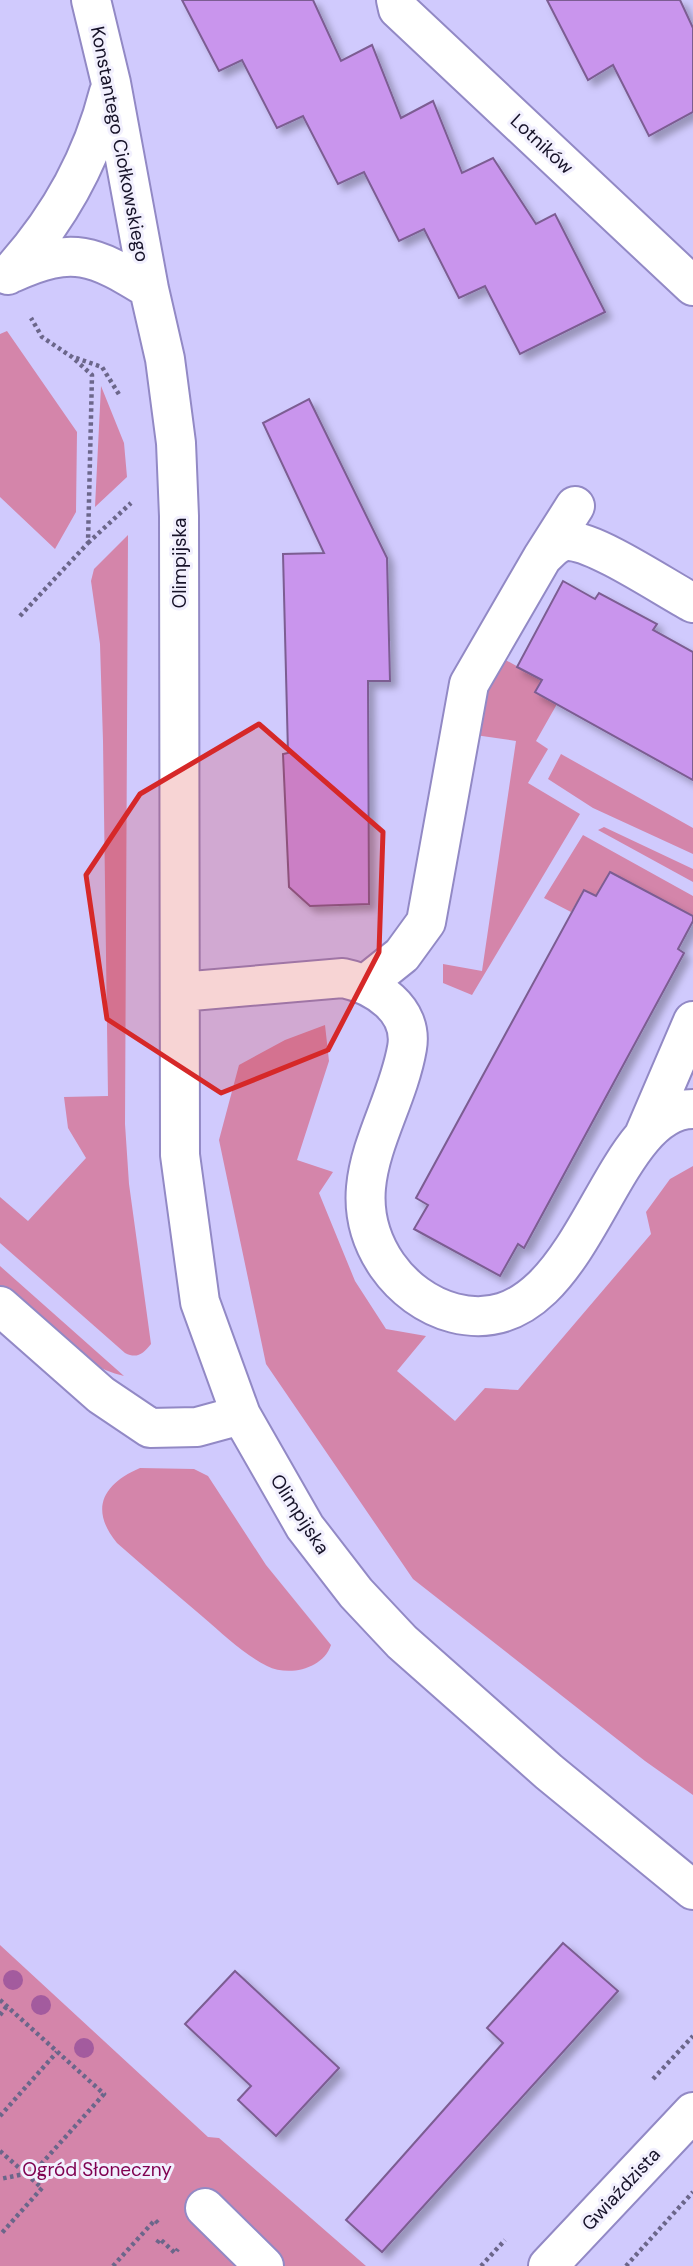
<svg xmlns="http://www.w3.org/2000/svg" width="693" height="2266" viewBox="0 0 693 2266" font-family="'DM Sans',sans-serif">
<defs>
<filter id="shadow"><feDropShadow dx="6" dy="6" stdDeviation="3.5" flood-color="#0004"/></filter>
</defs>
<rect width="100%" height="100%" fill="#d0cafd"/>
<path fill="#d485aa" d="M7,331L77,432L76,512L55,549L0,497V334Z
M101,386L124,443L127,477L95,507Z
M128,535L125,1124L129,1184L151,1344C143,1354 137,1359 125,1353L0,1243V1197L28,1221L86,1158L68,1128L64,1097L108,1096L103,741L100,644L91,581L94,569Z
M502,658L542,680L535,692L557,704L536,741L548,749L528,783L580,814L472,995L443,983V964L482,971L516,741L475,735L484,689Z
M561,754L693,828V854L593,808L548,779Z
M604,827L693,869V882L598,830Z
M583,835L693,896V916L610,872L596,896L584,890L571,912L544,898Z
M325,1025L329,1061L297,1160L333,1172L319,1193L355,1281L386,1329L426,1336L397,1371L455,1421L485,1388L518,1390L651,1234L646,1212L670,1179L693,1166V1795L645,1761L413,1579L266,1364L219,1140L239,1065L285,1040Z
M0,1266L124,1376C75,1365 36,1318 0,1285Z
M140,1468L194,1469L208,1476L266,1565L331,1645C323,1669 289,1677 267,1666C243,1654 223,1634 203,1617C174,1592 145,1568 117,1543C89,1509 103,1484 140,1468Z
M0,1945L208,2137L219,2138L366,2266H0Z"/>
<path fill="#c995ed" stroke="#7c5d92" stroke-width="2" filter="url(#shadow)" d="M182,0H313L341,61L372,45L401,118L433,101L462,173L493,158L536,224L555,214L605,312L520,354L485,286L459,298L424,229L399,241L364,172L338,184L303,116L277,128L242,60L219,71Z
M547,0H680L693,28V112L649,136L613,65L588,80Z
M309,399L387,558L390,681H368L369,904L310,906L289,887L283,754L288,753L283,554L324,553L263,423Z
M563,581L595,599L599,593L657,624L653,630L693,652V780L535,692L542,680L517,667Z
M610,872L693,916V921L678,949L684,953L524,1248L518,1244L500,1276L414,1229L428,1205L416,1198L584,890L596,896Z
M563,1943L618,1991L382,2252L346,2220L503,2043L487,2028Z
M235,1971L339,2068L276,2136L238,2100L251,2086L185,2024Z"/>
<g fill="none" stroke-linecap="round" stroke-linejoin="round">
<g stroke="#9289c5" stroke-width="42">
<path id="minor" d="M91,0L111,83L149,289L165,359L176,443L179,516L180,1155L200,1302L241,1415L305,1527L356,1593L402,1642L549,1772L693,1890
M396,0L398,9L693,286
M12,273C73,245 94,255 149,289
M8,275C57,222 91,163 109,92
M542,558L575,506
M367,983L402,955L426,922L469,684L542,558C550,550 558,540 570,541C598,543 665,588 693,603
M180,992L343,978C375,985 414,1009 407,1048C394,1123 334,1187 387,1265C403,1288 427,1306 454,1313C585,1346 603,1109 693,1109
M644,1135L693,1021
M0,1306L101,1395L150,1428L197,1427L241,1415
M205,2208L264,2266
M548,2266L693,2112"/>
</g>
<path stroke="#6b668a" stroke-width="4.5" stroke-dasharray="3.5 3.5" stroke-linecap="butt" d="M76,358L102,367L120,396
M88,543L131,503
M20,616L88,543L92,375L72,357L42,337L31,318
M0,2000L104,2094L34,2172L0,2179
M0,2015L7,2006
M653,2079L693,2036
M0,2116L57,2052
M0,2151L42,2188L0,2235
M157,2243L160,2239L175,2253L178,2249
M113,2266L155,2220L160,2225
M481,2266L505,2240
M626,2266L693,2192"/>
<use href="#minor" stroke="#fff" stroke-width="38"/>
</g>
<g fill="#a35b9e">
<circle cx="13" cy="1980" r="10"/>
<circle cx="41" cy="2005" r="10"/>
<circle cx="84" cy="2048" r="10"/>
</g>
<path fill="#d62828" fill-opacity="0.2" stroke="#d62828" stroke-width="5" stroke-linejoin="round" d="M259,724L383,832L379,952L328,1050L221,1093L107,1019L86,875L140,794Z"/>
<g text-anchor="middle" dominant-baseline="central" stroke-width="6" stroke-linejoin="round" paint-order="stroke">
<g font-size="19" fill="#161228" stroke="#f2f0fe">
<text transform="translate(120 144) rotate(79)">Konstantego Ciołkowskiego</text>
<text transform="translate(542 144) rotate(43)">Lotników</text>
<text transform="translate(179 563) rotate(-90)">Olimpijska</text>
<text transform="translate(300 1514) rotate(57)">Olimpijska</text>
<text transform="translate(621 2189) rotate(-47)">Gwiaździsta</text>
</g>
<g font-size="19" fill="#7f0050" stroke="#f2f0fe">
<text x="97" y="2169">Ogród Słoneczny</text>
</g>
</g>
</svg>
